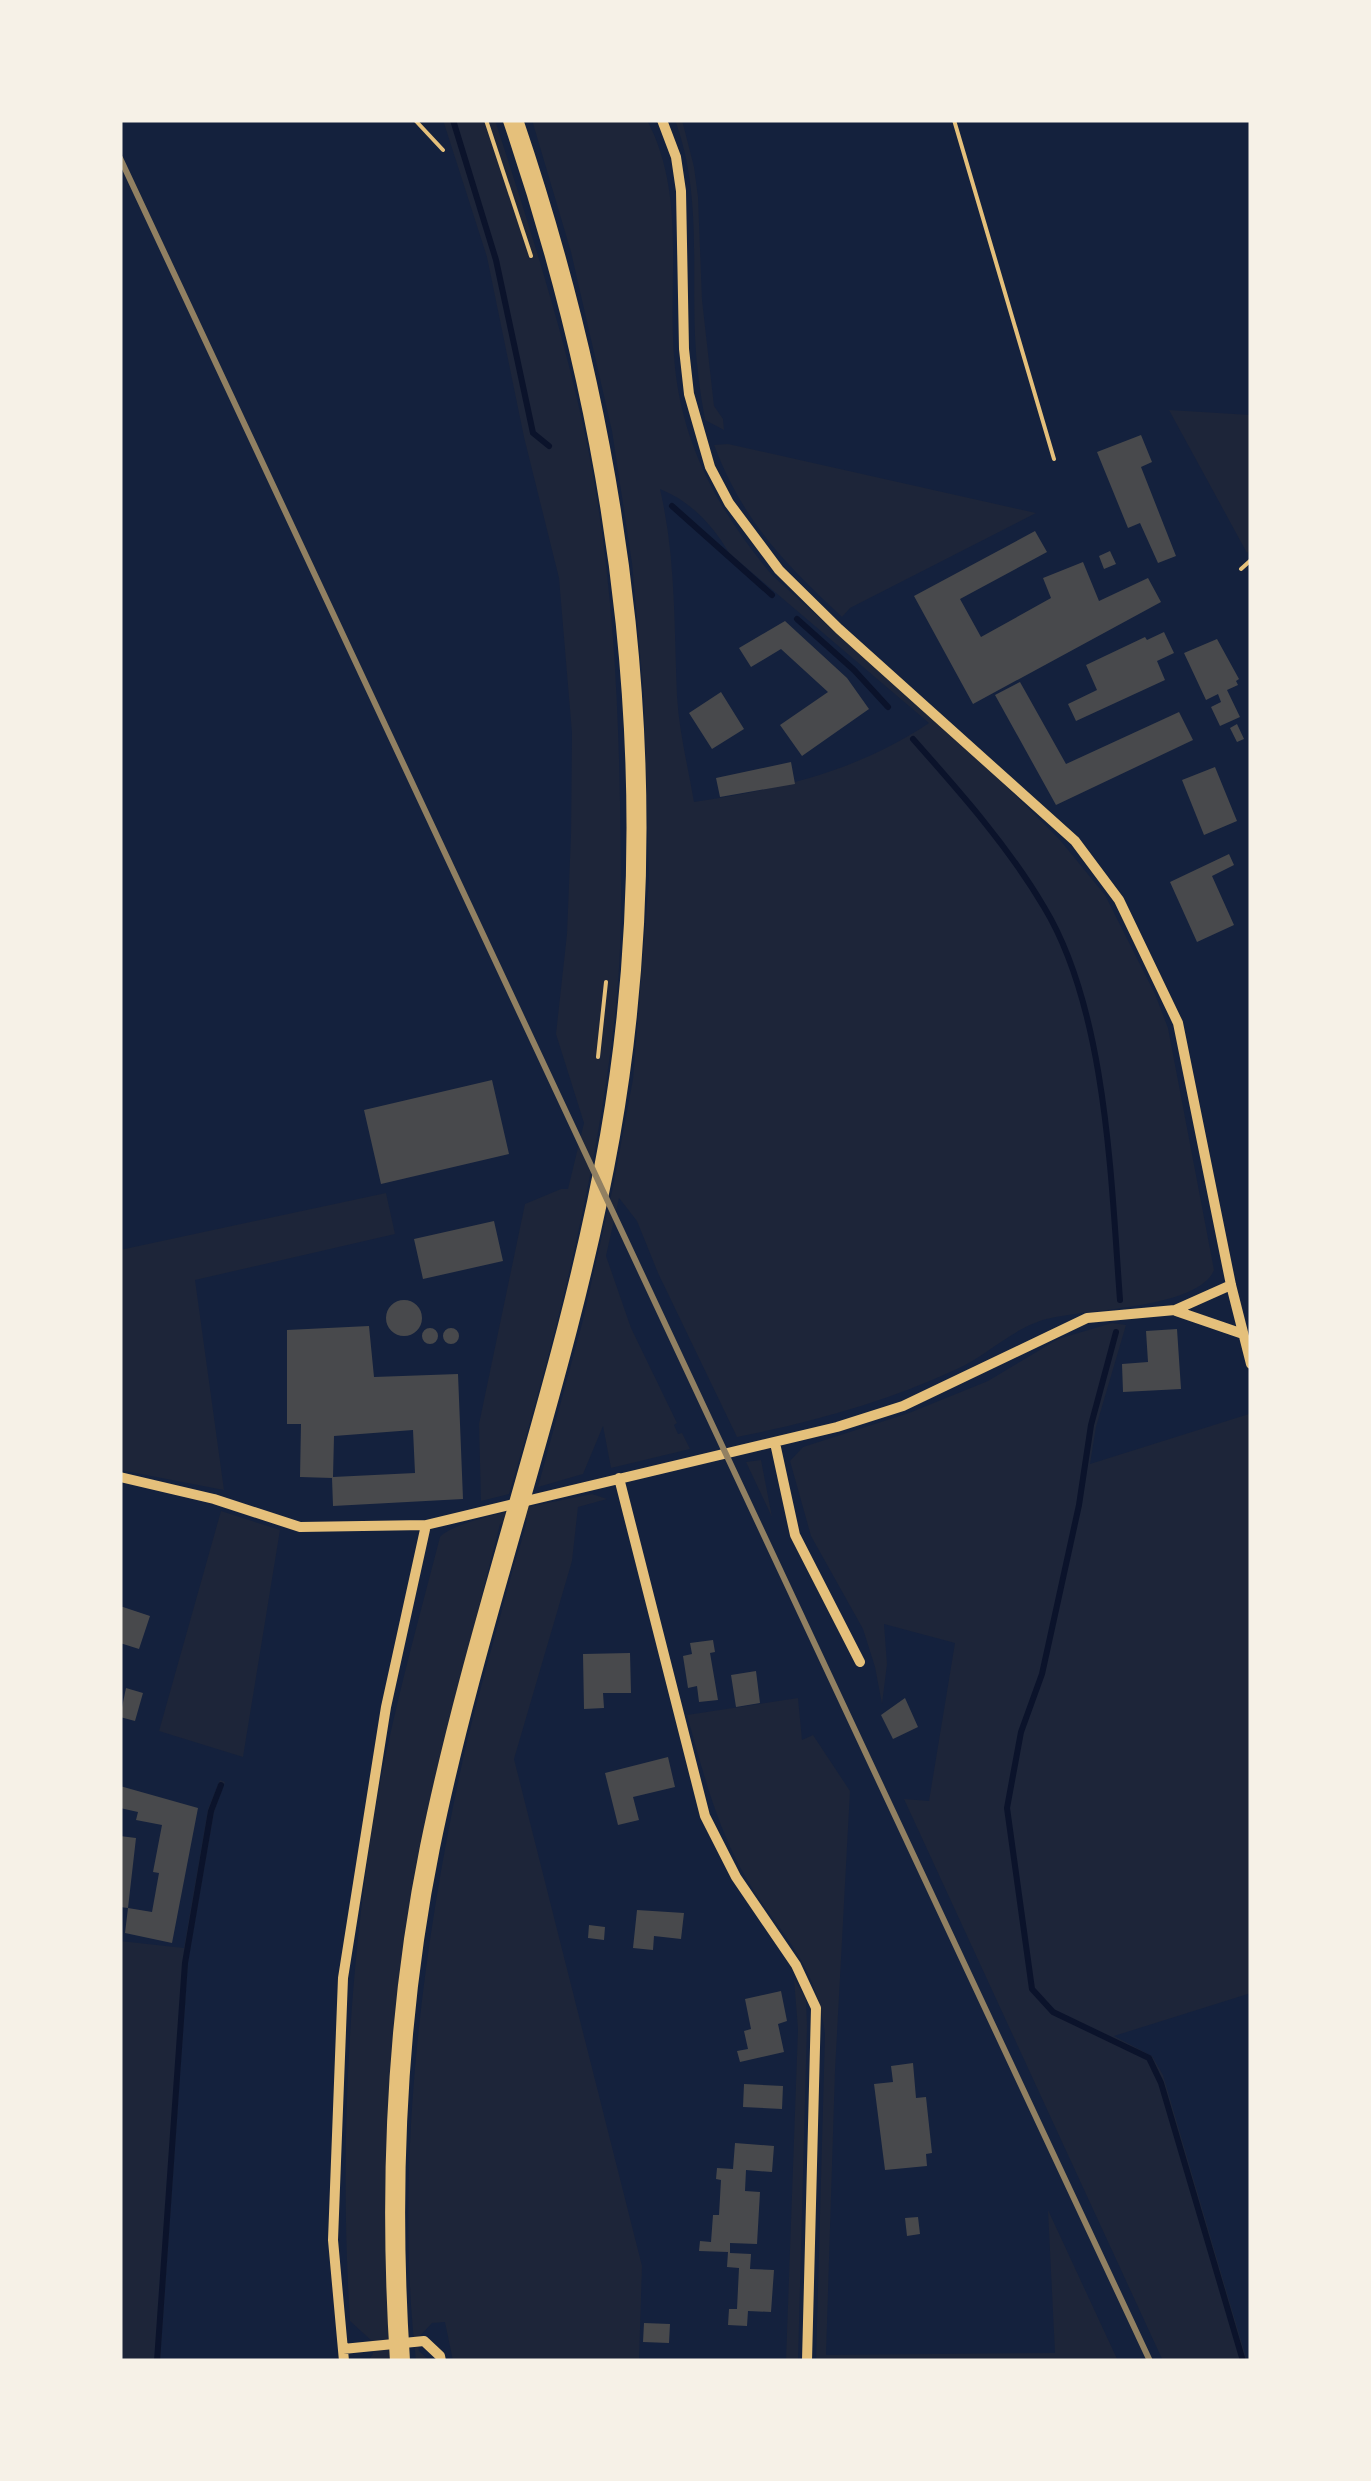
<svg xmlns="http://www.w3.org/2000/svg" width="1371" height="2481" viewBox="0 0 1371 2481" font-family="Lato,sans-serif">
<rect width="100%" height="100%" fill="#14213d"/>
<path fill="#1d2539" fill-rule="evenodd" d="M443,120H495C530,228 565,336 588,448C611,564 618,684 620,802C621,870 623,939 616,1006C598,1172 557,1335 509,1494L481,1501L479,1424L525,1204L561,1189H568L584,1123L556,1034L567,934L571,835L572,733L559,578L524,437L487,257Z
M532,120H647C686,194 668,276 674,356C680,442 718,511 773,576L1003,783L1060,840L1105,895L1155,994L1168,1028L1214,1270C1199,1308 1089,1309 1051,1318C1016,1325 988,1355 957,1369C886,1402 813,1422 737,1437L658,1273L637,1221L619,1198L606,1256L631,1328L677,1423L674,1425L678,1434L682,1433L690,1449L611,1468L603,1426L583,1474L538,1487L583,1320L613,1187L633,1079L649,879L644,698L632,563L612,431L571,252ZM660,489C690,501 713,525 729,553L929,723C858,771 777,790 694,802C688,767 679,731 677,696C674,626 676,557 660,489Z
M675,120H682L694,167L698,197L702,300L714,406L723,419L724,430L705,420C700,392 696,364 695,336C692,262 701,190 675,120Z
M1169,410L1251,415V549L1247,553Z
M728,444L1036,513L850,608L842,617C783,561 744,523 714,445Z
M386,1193L395,1234L195,1280L224,1490L120,1470V1250Z
M1112,1323L1126,1325L1096,1427L1090,1464L1249,1414L1251,1421V1993L1114,2036L1152,2056L1163,2075L1247,2361H1163L904,1799L929,1801L955,1643L884,1624L887,1664L882,1704L875,1667L863,1629L811,1536L790,1461L803,1447L909,1413L988,1381L1058,1339Z
M761,1460L772,1517L746,1462Z
M592,1494L607,1499L578,1507L572,1561L514,1759L642,2266L639,2361H453L445,2322L432,2323L418,2338L419,2351L430,2361H416C394,2168 422,1948 463,1759C477,1698 495,1637 511,1576C516,1556 524,1537 527,1518L500,1524L426,1818L413,1897L392,2361H368L373,2354V2342L350,2321C340,2162 347,2000 370,1842C385,1739 414,1638 440,1537C458,1517 561,1501 592,1494Z
M221,1511L280,1530L243,1757L159,1731Z
M798,1698L802,1740L813,1735L850,1791L835,2071L826,2355L1055,2353L1048,2210L1118,2361H816L825,2033C815,1956 775,1932 741,1869C715,1820 702,1769 687,1715Z
M220,1780L225,1782L214,1812L188,1962L160,2361H120V1941L184,1948L208,1809Z
M794,1979L806,1999L807,2027L798,2361H786L798,2029Z"/>
<g fill="none" stroke-linecap="round" stroke-linejoin="round">
<path stroke="#0b132b" stroke-width="6" d="M453,120L496,260L533,433L549,446
M672,506L772,595
M797,619L854,670L888,707
M913,739C960,792 1008,846 1044,907C1107,1011 1111,1181 1120,1300
M1116,1332L1091,1425L1079,1505L1042,1674L1021,1732L1007,1808L1032,1989L1053,2012L1149,2058L1161,2083L1243,2361
M157,2361L185,1963L211,1811L221,1785"/>
</g>
<path fill="#48494c" fill-rule="evenodd" d="M1141,435L1152,462L1141,467L1176,556L1158,563L1140,523L1128,528L1097,452Z
M1035,531L1047,552L960,599L981,637L1051,598L1043,578L1083,562L1099,601L1148,578L1161,602L973,704L914,596Z
M1110,551L1116,564L1104,569L1099,556Z
M785,621L847,678L869,709L802,756L780,725L828,692L781,649L751,667L739,648Z
M1164,632L1174,653L1157,661L1165,680L1076,721L1068,704L1097,690L1086,665L1145,637L1147,640Z
M1217,639L1239,679L1236,681L1238,685L1227,690L1240,717L1220,726L1211,707L1221,702L1218,694L1206,700L1184,653Z
M1020,682L1066,764L1179,712L1193,740L1056,805L995,695Z
M721,692L744,729L712,749L689,713Z
M1237,724L1244,739L1237,742L1230,728Z
M791,762L795,784L720,797L716,778Z
M1215,767L1237,821L1204,835L1182,780Z
M1229,854L1234,865L1212,876L1234,925L1197,942L1170,882Z
M492,1080L509,1154L381,1184L364,1110Z
M494,1221L503,1261L423,1279L414,1239Z
M386 1318a18 18 0 1 1 36 0a18 18 0 1 1-36 0Z
M369,1326L374,1377L458,1374L463,1499L333,1506L332,1478L300,1477L301,1424H287V1330ZM413,1430L415,1473L333,1477L334,1436Z
M443 1336a8 8 0 1 1 16 0a8 8 0 1 1-16 0Z
M422 1336a8 8 0 1 1 16 0a8 8 0 1 1-16 0Z
M1177,1329L1181,1389L1123,1392L1122,1364L1148,1362L1146,1331Z
M120,1606L150,1616L139,1649L120,1643Z
M713,1640L715,1652L710,1653L718,1700L699,1702L697,1686L688,1688L683,1656L692,1654L690,1643Z
M630,1653L631,1693H603L604,1708L584,1709L583,1654Z
M756,1671L760,1703L736,1707L731,1675Z
M126,1688L143,1693L135,1721L120,1717Z
M905,1698L918,1727L893,1739L881,1715Z
M668,1757L675,1787L633,1797L639,1820L618,1825L605,1773Z
M120,1786L198,1808L172,1943L125,1933L128,1908L152,1912L159,1873L153,1872L162,1825L136,1820L138,1812L120,1808Z
M120,1836L136,1838L128,1908L120,1907Z
M637,1910L684,1913L681,1939L654,1936L653,1950L633,1948Z
M589,1925L605,1927L604,1940L588,1938Z
M781,1991L787,2021L778,2024L784,2052L740,2062L737,2051L748,2049L744,2031L751,2029L745,1999Z
M913,2063L916,2098L926,2097L932,2153L926,2154L927,2166L885,2170L874,2084L893,2082L891,2066Z
M744,2084L783,2086L782,2109L743,2107Z
M735,2143L774,2146L772,2172L746,2170L745,2191L760,2192L757,2244L730,2243V2253L751,2254L750,2269L774,2270L771,2312L748,2311L747,2326L728,2325L729,2309H737L739,2268L727,2267L728,2252L699,2251L700,2241L711,2242L713,2215H719L721,2180L716,2179L717,2168L733,2169Z
M918,2217L920,2234L907,2236L905,2218Z
M644,2323L670,2324L669,2343L643,2342Z"/>
<g fill="none" stroke-linecap="round" stroke-linejoin="round">
<path stroke="#e5c07b" stroke-width="4" d="M415,120L443,150
M486,120L531,256
M954,120L1054,459
M1241,569L1251,560
M598,1057L606,982"/>
<path stroke="#e5c07b" stroke-width="10" d="M662,120L676,157L681,191L684,349L689,394L710,467L729,503L779,570L839,629L1075,841L1119,900L1178,1023L1231,1285L1251,1364
M1176,1311L1243,1334
M775,1443L795,1535L860,1662
M120,1477L214,1499L300,1527L426,1525L837,1427L903,1406L1087,1318L1175,1310L1231,1285
M619,1478L705,1816L736,1877L796,1965L816,2008L807,2361
M343,2349L424,2341L440,2356L441,2361
M344,2361L333,2240L343,1978L386,1707L426,1525"/>
<path stroke="#e5c07b" stroke-width="20" d="M400,2361C389,2191 396,2015 430,1847C479,1607 567,1378 610,1136C670,795 624,446 513,120"/>
<path stroke="#918062" stroke-width="6" d="M120,158L1150,2361"/>
</g>
<rect width="1371" height="2481" fill="none" stroke="#f6f1e7" stroke-width="245"/>
</svg>
